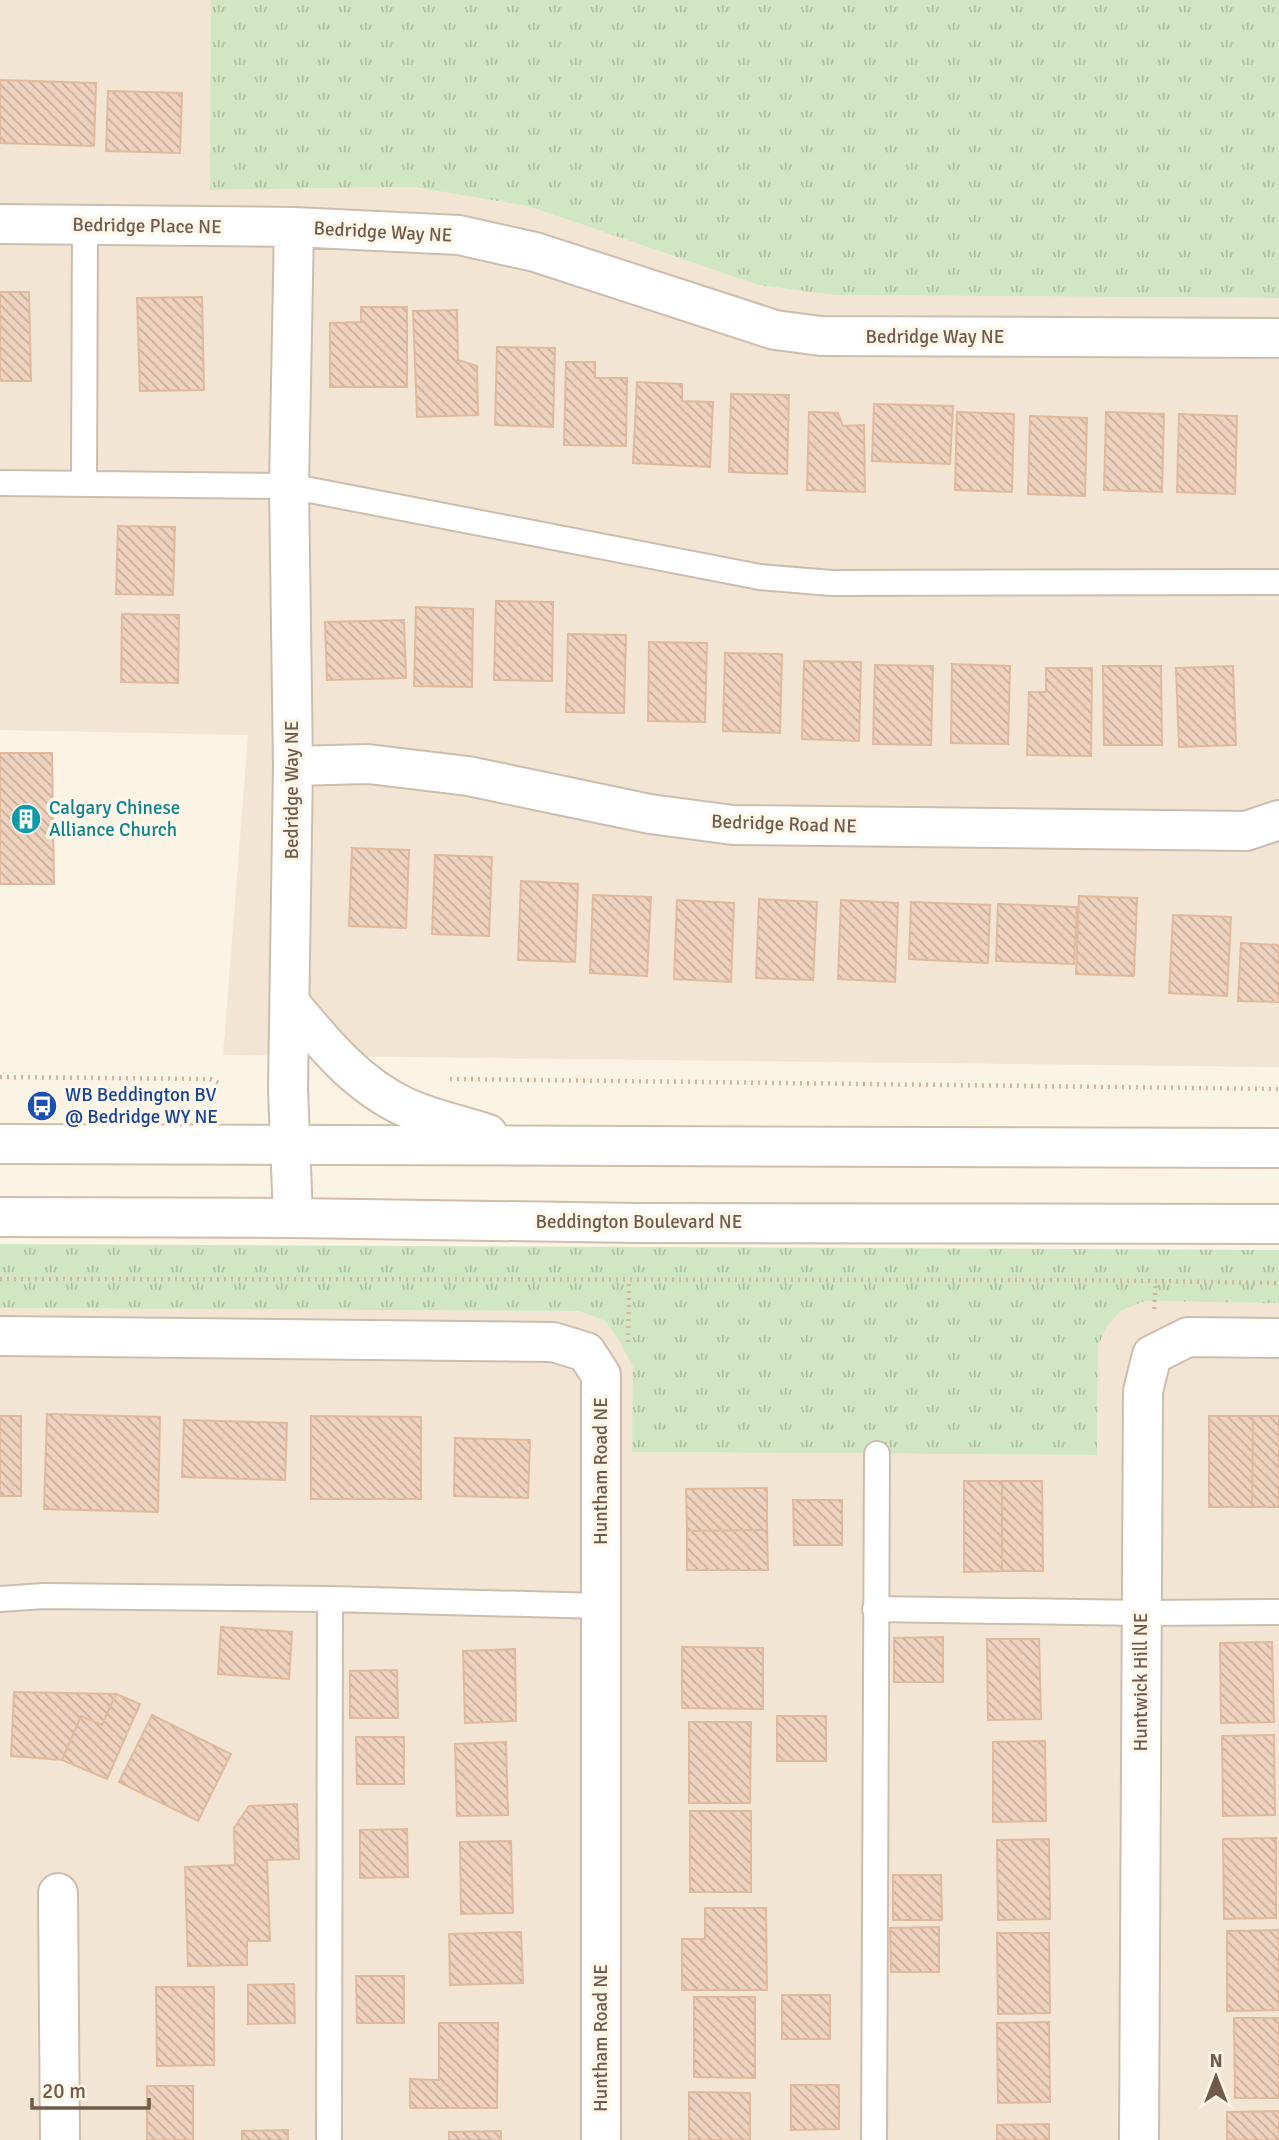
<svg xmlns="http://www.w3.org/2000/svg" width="1279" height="2140" viewBox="0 0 1279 2140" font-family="Signika,sans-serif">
<defs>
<pattern id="park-tufts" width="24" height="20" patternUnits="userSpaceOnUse" patternTransform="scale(1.75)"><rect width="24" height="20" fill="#d1e7c3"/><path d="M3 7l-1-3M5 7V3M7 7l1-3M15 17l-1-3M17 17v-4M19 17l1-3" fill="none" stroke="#aebea0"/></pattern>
<pattern id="building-back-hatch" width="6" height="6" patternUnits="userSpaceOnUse" patternTransform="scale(1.75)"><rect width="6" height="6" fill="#efd2bd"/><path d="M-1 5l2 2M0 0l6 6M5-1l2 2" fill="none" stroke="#c6ad9c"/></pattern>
</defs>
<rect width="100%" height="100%" fill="#fbf3e4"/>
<path fill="#f2e5d3" d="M0,0H211V190L413,187L528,206L758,285L834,295L1279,298V1067L223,1055L248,735L0,730Z
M1145,1301L1279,1303V2140H0V1308L579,1311L605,1321L618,1339L633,1367V1452L1097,1455L1098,1346L1107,1326L1121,1311Z"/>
<path fill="url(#park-tufts)" d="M211,0H1279V298L834,295L758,285L528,206L413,187L210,190Z
M0,1244L1279,1250V1303L1145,1301L1121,1311L1107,1326L1098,1346L1097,1455L632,1452L633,1367L618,1339L605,1321L579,1311L0,1308Z"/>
<path fill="url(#building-back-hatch)" stroke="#e0ba9e" stroke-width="2" d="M0,80L96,83L94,146L0,143Z
M108,91L182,93L180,153L106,151Z
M0,292H29L31,381H0Z
M202,297L204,390L140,391L137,298Z
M361,307H407V387H330V323L361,322Z
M457,310L458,360L477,366L478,415L417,417L413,311Z
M497,347L555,348L553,427L495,425Z
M566,362H595V378H627L626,446L564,445Z
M637,382L682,384V401L713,402L710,467L633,463Z
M731,394L789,395L787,474L729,472Z
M874,404L953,406L950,464L872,461Z
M809,412L838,413L843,426L864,425L865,492L807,490Z
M957,412L1014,414L1012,492L955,490Z
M1106,412L1164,414L1162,492L1104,490Z
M1179,414L1237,416L1235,494L1177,492Z
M1030,416L1087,418L1085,496L1028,494Z
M118,526L175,527L173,595L116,594Z
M496,601L553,602L552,681L494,680Z
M416,607L473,609L472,687L414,686Z
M122,614L179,615L178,683L121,682Z
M404,620L406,678L327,680L325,622Z
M568,634L626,635L624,713L566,712Z
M649,642L707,643L705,722L648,721Z
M725,653L782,654L780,733L723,731Z
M804,661L861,662L859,741L802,739Z
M952,664L1010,666L1008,744L951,743Z
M875,665L933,666L931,745L873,744Z
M1103,666H1161L1162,745H1104Z
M1233,666L1236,745L1179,747L1176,668Z
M1046,668H1092L1091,756L1027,755L1029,692H1046Z
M0,753H52L54,884H0Z
M352,848L409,850L406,928L349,926Z
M435,855L492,857L489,936L432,934Z
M521,881L578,884L575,962L518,960Z
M593,895L651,897L647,976L590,973Z
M1079,896L1137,898L1134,976L1076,974Z
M759,899L817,902L813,980L756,978Z
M677,900L734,903L731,982L674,979Z
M841,900L898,903L895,982L838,979Z
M911,902L990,905L988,963L909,959Z
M998,904L1077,907L1074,964L996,961Z
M1173,915L1231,917L1227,996L1169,993Z
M1241,943L1279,945V1002L1238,1001Z
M47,1414L160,1417L158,1512L44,1509Z
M0,1416H21V1496H0Z
M311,1416L421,1417V1499H311Z
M1209,1416H1253L1252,1507H1209Z
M1253,1416H1279V1507H1252Z
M184,1420L287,1423L285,1480L182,1477Z
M455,1438L530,1440L528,1498L454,1496Z
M964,1481H1002V1571L964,1572Z
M1002,1481H1042L1043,1571H1002Z
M767,1488V1530L687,1531L686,1489Z
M793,1500H842V1545H794Z
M767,1530L768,1570H687V1531Z
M221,1627L292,1632L289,1679L218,1674Z
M943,1637V1682H894V1638Z
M987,1639H1039L1041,1719L988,1720Z
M1272,1642L1274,1722L1221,1723L1220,1643Z
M682,1647L763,1648V1709L682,1708Z
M515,1649L516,1721L465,1723L463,1651Z
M397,1670L398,1718H350V1671Z
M14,1692L116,1694L102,1725L81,1716L62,1760L11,1756Z
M116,1694L140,1704L107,1779L62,1760L81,1716L102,1725Z
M152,1715L231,1754L198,1821L119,1782Z
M777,1716H826V1761H777Z
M689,1722H751L750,1803H689Z
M1274,1735L1275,1815L1223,1816L1222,1736Z
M356,1737H404V1784H357Z
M1045,1741L1046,1821L993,1822V1742Z
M506,1742L508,1815L457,1816L455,1744Z
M297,1804L299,1859L267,1860L270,1941H247V1965L188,1966L185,1867L235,1865L234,1828L249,1806Z
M690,1811H751V1892H690Z
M407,1829L408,1877L360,1878V1830Z
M1276,1838V1918L1224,1919L1223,1839Z
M1049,1839L1050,1919L998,1920L997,1840Z
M511,1841L513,1913L461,1914L460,1842Z
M893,1875H941L942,1920H893Z
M705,1908H766L767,1990H682V1939H705Z
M939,1927V1972H891L890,1928Z
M1279,1930V2010L1227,2011V1931Z
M521,1932L523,1983L450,1985L449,1934Z
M997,1933H1049L1050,2013L998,2014Z
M356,1976H404V2023H357Z
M294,1984L295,2023L248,2024V1985Z
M156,1987H214V2065L157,2066Z
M782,1995H830V2039H782Z
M694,1997H755V2078L694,2077Z
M1234,2018H1279V2098H1235Z
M1049,2022L1050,2102L998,2103L997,2023Z
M439,2023H498L497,2108H410V2079L439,2080Z
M791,2085H839V2129L791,2130Z
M147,2086H193V2140H147Z
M689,2092L750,2093V2140H689Z
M1279,2111V2140H1227V2112Z
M1049,2124V2140H997V2125Z
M288,2130V2140H242V2131Z
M501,2131V2140H449V2132Z"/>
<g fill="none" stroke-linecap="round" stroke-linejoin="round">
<g stroke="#cebdae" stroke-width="28">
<path id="lane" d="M0,483L289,486L760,577L831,583L1279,582
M84,484L85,225
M0,1599L44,1596L330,1599L601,1606
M875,1609L1142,1613L1279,1612
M329,2140L330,1599
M874,2140L877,1454"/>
</g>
<g stroke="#cebdae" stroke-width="42">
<path id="street" d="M0,224L294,227
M293,766L368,764L468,776L650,814L733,825L1246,831L1279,820
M293,1218L288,1089L293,766L289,486L294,227L459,235L535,252L775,330L821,336L1279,338
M0,1336L553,1342L586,1352L601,1375V2140
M58,1893L60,2140
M1139,2140L1143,1391L1152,1355L1188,1337L1279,1338"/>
</g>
<g stroke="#d0bdab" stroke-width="42">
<path id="secondary" d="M290,1003C323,1043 357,1085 405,1107C431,1119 461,1125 488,1134
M0,1144L1279,1148
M0,1217L293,1218L638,1223L1279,1224"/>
</g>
<path stroke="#d3b6a0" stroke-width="4.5" stroke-dasharray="2 5" stroke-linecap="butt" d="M0,1077L210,1079L220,1084
M450,1079L1279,1089
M0,1279L1082,1280L1279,1283
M1154,1309L1156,1282
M628,1342L629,1280"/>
<use href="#lane" stroke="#fff" stroke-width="24"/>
<use href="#street" stroke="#fff" stroke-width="38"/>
<use href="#secondary" stroke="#fff" stroke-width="38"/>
</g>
<defs>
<g id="building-disc" transform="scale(1.575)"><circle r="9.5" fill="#0f9aa8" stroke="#fef7ea"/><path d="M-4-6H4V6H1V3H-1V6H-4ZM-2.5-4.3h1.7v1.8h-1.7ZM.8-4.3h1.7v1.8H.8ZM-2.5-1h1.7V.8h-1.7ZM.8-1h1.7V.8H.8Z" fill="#fff"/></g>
<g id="bus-disc" transform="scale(1.575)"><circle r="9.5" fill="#1a4fb4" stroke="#fef7ea"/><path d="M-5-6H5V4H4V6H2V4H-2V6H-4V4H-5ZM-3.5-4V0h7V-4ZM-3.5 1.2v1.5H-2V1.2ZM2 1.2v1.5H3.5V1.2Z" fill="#fff"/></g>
</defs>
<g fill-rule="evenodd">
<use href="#building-disc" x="26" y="819"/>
<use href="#bus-disc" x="42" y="1106"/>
</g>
<g text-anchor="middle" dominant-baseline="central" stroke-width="7" stroke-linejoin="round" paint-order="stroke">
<g font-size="19" fill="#725a4b" stroke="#fef7ea">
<text transform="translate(147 226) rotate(1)">Bedridge Place NE</text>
<text transform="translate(383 232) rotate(3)">Bedridge Way NE</text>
<text x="935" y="337">Bedridge Way NE</text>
<text transform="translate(292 790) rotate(-90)">Bedridge Way NE</text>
<text transform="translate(784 824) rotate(2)">Bedridge Road NE</text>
<text x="639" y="1222">Beddington Boulevard NE</text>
<text transform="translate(601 1471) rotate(-90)">Huntham Road NE</text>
<text transform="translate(1141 1682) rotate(-90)">Huntwick Hill NE</text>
<text transform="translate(601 2038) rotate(-90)">Huntham Road NE</text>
</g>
<g font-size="19" fill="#0d838f" stroke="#fef7ea" text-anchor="start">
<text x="49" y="808">Calgary Chinese<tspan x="49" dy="22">Alliance Church</tspan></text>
</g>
<g font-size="19" fill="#164399" stroke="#fef7ea" text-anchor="start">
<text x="65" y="1095">WB Beddington BV<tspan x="65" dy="22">@ Bedridge WY NE</tspan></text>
</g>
</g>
<g transform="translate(1216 2077)" stroke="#fef7ea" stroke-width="5" paint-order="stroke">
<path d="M0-5L12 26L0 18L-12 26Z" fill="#725a4b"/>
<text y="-10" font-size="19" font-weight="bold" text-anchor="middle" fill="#725a4b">N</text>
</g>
<path d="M32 2098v10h117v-10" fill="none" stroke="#725a4b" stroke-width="3.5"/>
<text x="42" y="2098" font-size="21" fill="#725a4b" stroke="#fef7ea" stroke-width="5" paint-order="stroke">20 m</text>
</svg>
